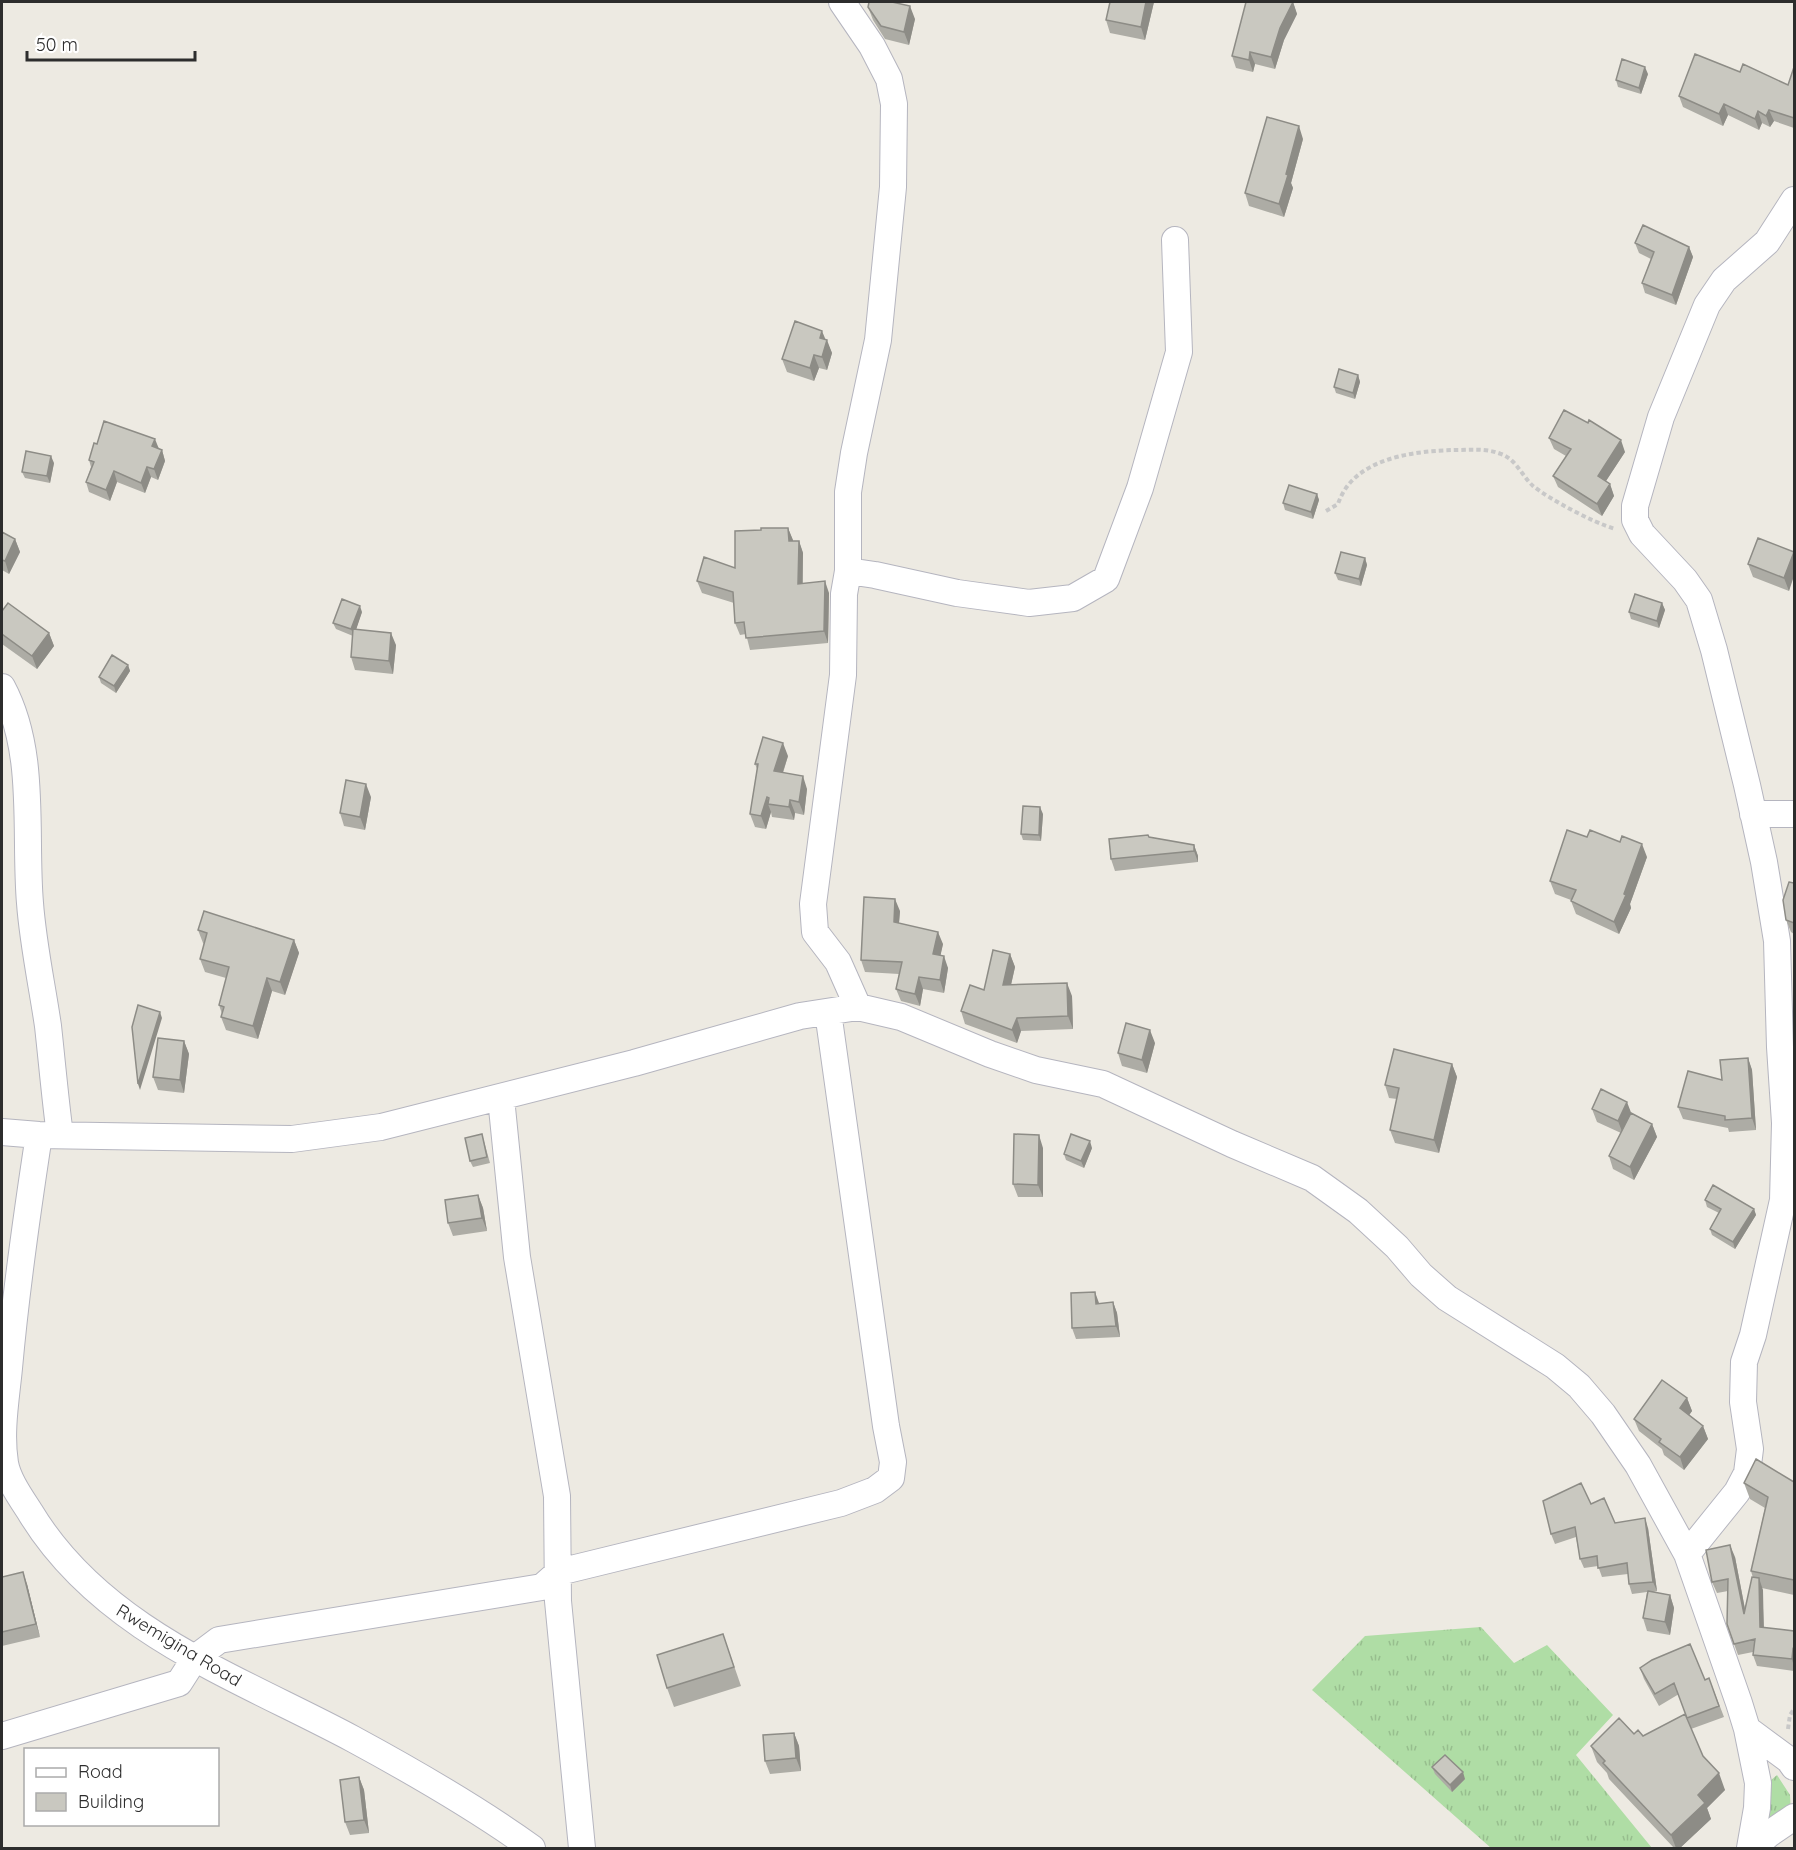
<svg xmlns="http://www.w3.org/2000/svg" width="1796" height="1850" viewBox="0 0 1796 1850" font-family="Quicksand,sans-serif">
<defs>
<pattern id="grass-tufts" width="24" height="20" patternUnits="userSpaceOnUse" patternTransform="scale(1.5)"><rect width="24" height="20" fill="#afdda5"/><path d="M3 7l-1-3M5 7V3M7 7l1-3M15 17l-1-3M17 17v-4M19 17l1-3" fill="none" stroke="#97be8e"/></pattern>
</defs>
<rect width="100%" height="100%" fill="#edeae2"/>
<path fill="url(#grass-tufts)" d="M1481,1627L1514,1663L1547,1645L1613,1715L1576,1755L1652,1848H1491L1312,1690L1365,1636Z
M1777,1775L1790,1795L1791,1813L1768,1842L1770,1781Z"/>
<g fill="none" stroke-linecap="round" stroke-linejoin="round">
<g stroke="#b5b5bf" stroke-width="28">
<path id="minor" d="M842,2L872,46L889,79L894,104L893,187L878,340L854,453L848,492V571
M2,687C37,752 24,833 30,903C33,944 42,985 48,1026C52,1062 55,1098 60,1135
M1753,814H1794
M858,1007L838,962L815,932L813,904L843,675L844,594L848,571L875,575L957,593L1029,603L1073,598L1106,579L1140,488L1179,352L1175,240
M501,1098L517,1257L557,1496L558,1601L582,1848
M2,1132L39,1135L292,1139L381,1127L634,1063L800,1016L858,1007L901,1017L990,1054L1036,1070L1103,1084L1232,1144L1312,1178L1358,1211L1397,1247L1421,1275L1447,1298L1555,1366L1579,1386L1603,1414L1638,1465L1687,1554L1739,1703L1747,1729L1758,1783L1757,1808L1750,1848
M39,1135C27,1213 16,1290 9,1368C6,1399 0,1432 5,1463C8,1480 21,1498 30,1512C101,1630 237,1677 353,1739C414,1772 475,1807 532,1848
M1687,1554L1737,1492L1747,1473L1750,1449L1743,1402L1744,1362L1753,1335L1783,1200L1785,1123L1780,1047L1777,941L1764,862L1747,785L1714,650L1699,600L1685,580L1642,534L1635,520V506L1661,417L1707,305L1724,280L1767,242L1794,200
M1747,1729L1789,1760L1794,1767
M2,1736L179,1683L195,1658L219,1640L542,1587L559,1572L841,1503L875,1490L891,1478L893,1462L886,1426L828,1012
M1753,1848L1769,1834L1794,1817"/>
</g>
<path stroke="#c8c8c8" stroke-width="4" stroke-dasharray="4.5 3" stroke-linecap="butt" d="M1326,511L1338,504C1353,458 1413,451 1455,450C1471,450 1486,448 1501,454C1516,459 1522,476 1533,486C1551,500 1592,522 1615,529
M1788,1729L1790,1715L1794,1709"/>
<use href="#minor" stroke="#fff" stroke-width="26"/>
</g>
<path fill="#adaca5" d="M1110,2H1154L1145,40L1110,33L1106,20Z
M1293,2L1297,14L1284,40L1275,69L1255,64L1253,72L1236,68L1232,56Z
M868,7L915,19L909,45L885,39L873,20Z
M1794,67V128L1774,121L1770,127L1762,123L1759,130L1728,115L1723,126L1683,107L1679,96L1740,72L1788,85Z
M1648,74L1641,94L1618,87L1616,80Z
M1303,139L1291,183L1293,188L1284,217L1249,206L1245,193Z
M1635,243L1689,247L1693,257L1676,305L1645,293L1642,283L1651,259L1639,253Z
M826,340L832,353L827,370L819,368L814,381L787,372L782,359Z
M1358,375L1360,382L1355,399L1336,393L1334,387Z
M1549,438L1625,452L1606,481L1610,484L1614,496L1602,516L1558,487L1553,476L1566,456L1554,449Z
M97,444L159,449L162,450L165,461L158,480L151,477L145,493L117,482L110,501L89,492L86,482L91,467L89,460Z
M54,463L50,483L25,478L22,472Z
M1317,494L1319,500L1313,519L1285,510L1283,503Z
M788,528L793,541H799L803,553V583L829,593L828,643L750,650L746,634L740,635L735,623L734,603L702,593L697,581L735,568L761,530Z
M2,532L15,539L20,552L9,574L2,570Z
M1794,553L1789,591L1753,577L1748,564Z
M1365,558L1367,565L1361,586L1338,580L1335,573Z
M1662,603L1665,610L1659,628L1631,619L1629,612Z
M2,611L49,633L54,646L37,669L2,644Z
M362,612L356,629L396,645L393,674L355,670L351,657L353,636L336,629L333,623Z
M128,665L130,671L116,693L101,683L99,677Z
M788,756L783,773L807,789L804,815L795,813L794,820L772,817L771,812L766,829L755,827L750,814L757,769L755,764Z
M371,797L365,830L344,826L340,813Z
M1043,814L1041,841L1023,840L1021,834Z
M1194,845L1198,856V862L1115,871L1111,859Z
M1647,857L1630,904L1631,908L1619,934L1576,914L1571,901V900L1555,894L1550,881Z
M1794,883V934L1791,932L1786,920Z
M900,911L899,923L943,944L940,956L948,968L944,993L923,989L920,1006L901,1001L896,989L899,974L865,972L861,960Z
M198,930L294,940L299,953L285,995L272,991L258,1039L226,1030L221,1017L222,1014L219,1005L226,978L205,972L200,959L204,944L203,943Z
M1010,954L1015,967L1011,985L1072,996L1073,1029L1021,1031L1017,1043L965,1024L961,1011L984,990Z
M184,1041L189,1054L184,1093L158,1090L153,1077Z
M1155,1043L1147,1073L1122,1066L1118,1053Z
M1748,1058L1752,1070L1756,1130L1729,1132L1728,1128L1683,1119L1678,1107L1722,1080Z
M1452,1064L1457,1077L1439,1153L1395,1143L1390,1130L1397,1099L1389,1098L1385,1085Z
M1592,1109L1631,1113L1652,1124L1657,1137L1634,1180L1613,1169L1609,1156L1621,1133L1597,1122Z
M482,1134L490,1163L473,1167L470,1161Z
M1043,1148V1197H1018L1013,1184Z
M1092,1148L1084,1168L1066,1160L1064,1154Z
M478,1195L483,1208L487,1231L453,1236L448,1223Z
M1705,1200L1754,1209L1756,1215L1735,1249L1712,1235L1710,1229L1719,1213L1707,1207Z
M1113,1302L1117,1313L1120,1337L1076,1339L1072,1328L1099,1304Z
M1687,1398L1692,1411L1689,1415L1703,1426L1708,1439L1684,1470L1664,1455L1662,1449L1639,1431L1634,1419Z
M1794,1482V1595L1762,1588L1764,1628L1794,1631V1671L1757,1666L1753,1655V1652L1738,1655L1727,1624L1728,1591L1717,1593L1712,1582L1735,1557L1745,1609L1753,1578L1751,1571L1765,1508L1750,1499L1744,1483Z
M1591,1504L1615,1523L1648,1528L1657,1591L1653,1592L1670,1595L1674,1608L1670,1635L1647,1631L1643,1618L1647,1592L1632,1594L1629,1584L1628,1574L1602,1577L1598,1566L1584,1568L1580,1559L1576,1537L1555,1544L1551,1534Z
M2,1577L27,1584L40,1637L2,1646Z
M723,1634L741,1686L674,1707L667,1688Z
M1640,1668L1705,1680L1709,1678L1724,1717L1691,1729L1703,1756L1725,1790L1707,1808L1711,1819L1680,1848H1674L1609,1779L1607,1773L1597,1762L1591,1746L1634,1734L1643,1736L1690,1726L1679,1694L1659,1706L1644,1679Z
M794,1733L799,1746L801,1771L770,1774L765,1761Z
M1432,1767L1465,1779L1452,1792L1435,1774Z
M359,1777L364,1790L369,1833L350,1835L345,1822Z"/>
<path fill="#8d8c86" d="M1146,2H1154L1145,40L1141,27Z
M1293,2L1297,14L1284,40L1275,69L1271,57L1280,28Z
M910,6L915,19L909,45L904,32Z
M1250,52L1255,64L1253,72L1249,60Z
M1645,67L1648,74L1641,94L1639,88Z
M1724,104L1728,115L1723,126L1719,114Z
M1769,110L1774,121L1770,127L1766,116Z
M1758,111L1762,123L1759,130L1755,119Z
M1299,126L1303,139L1291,183L1293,188L1284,217L1279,204L1286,174Z
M1689,247L1693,257L1676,305L1672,295Z
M822,331L827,343V340L832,353L827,370L822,357L820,338Z
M814,355L819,368L814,381L810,368Z
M1358,375L1360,382L1355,399L1353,393Z
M155,439L159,449L152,446Z
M1621,440L1625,452L1602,487L1598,476Z
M162,450L165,461L158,480L154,469Z
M51,456L54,463L50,483L47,476Z
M147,467L151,477L145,493L141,483Z
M114,471L117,482L110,501L106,490Z
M1610,484L1614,496L1602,516L1597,504Z
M1317,494L1319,500L1313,519L1311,512Z
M788,528L793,540V553L789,541Z
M15,539L20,552L9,574L5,561Z
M799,541L803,553L802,596L798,584Z
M1794,552V576L1789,591L1784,578Z
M1365,558L1367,565L1361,586L1359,579Z
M825,581L829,593L828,643L824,631Z
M1662,603L1665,610L1659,628L1657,621Z
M360,606L362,612L354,636L351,629Z
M49,633L54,646L37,669L32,656Z
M391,633L396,645L393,674L389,661Z
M128,665L130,671L116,693L114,686Z
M783,743L788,756L779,784L774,771Z
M803,776L807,789L804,815L799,802Z
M366,784L371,797L365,830L360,817Z
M767,797L769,804H768L771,812L766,829L761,816Z
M790,800L795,813L794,820L789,807Z
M1040,807L1043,814L1041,841L1039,835Z
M1642,844L1647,857L1630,904L1631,908L1619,934L1614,922Z
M1194,845L1198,856V862L1194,851Z
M895,899L900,911L898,934L894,922Z
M938,932L943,944L938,967L933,954Z
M294,940L299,953L285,995L280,982Z
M1010,954L1015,967L1008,998L1003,985Z
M944,956L948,968L944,993L940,980Z
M919,977L923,989L920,1006L915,994Z
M267,978L272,991L258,1039L253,1026Z
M1067,983L1072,996L1073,1029L1068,1016Z
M160,1012L162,1018L140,1090L138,1084Z
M1017,1018L1021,1031L1017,1043L1012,1030Z
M1150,1030L1155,1043L1147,1073L1142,1060Z
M184,1041L189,1054L184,1093L180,1080Z
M1748,1058L1752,1070L1756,1130L1752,1118Z
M1452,1064L1457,1077L1439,1153L1434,1140Z
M1627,1102L1632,1115L1623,1134L1618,1121Z
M1652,1124L1657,1137L1634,1180L1630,1167Z
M1039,1135L1043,1148V1197L1038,1185Z
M1090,1141L1092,1148L1084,1168L1081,1161Z
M478,1195L483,1208L487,1231L482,1218Z
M1754,1209L1756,1215L1735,1249L1733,1242Z
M1095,1292L1099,1303L1100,1315L1096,1304Z
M1113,1302L1117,1313L1120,1337L1116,1326Z
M1687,1398L1692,1411L1685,1421L1680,1408Z
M1703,1426L1708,1439L1684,1470L1680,1457Z
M1645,1518L1648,1528L1657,1591L1653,1582Z
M1730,1545L1735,1557L1748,1625L1744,1614Z
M23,1572L27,1584L40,1637L36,1624Z
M1759,1578L1763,1590L1764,1639L1760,1627Z
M1670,1595L1674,1608L1670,1635L1665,1622Z
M1793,1649L1794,1654V1667L1792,1659Z
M794,1733L799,1746L801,1771L796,1758Z
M1463,1772L1465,1779L1452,1792L1450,1785Z
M1719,1773L1725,1790L1707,1808L1711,1819L1680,1848H1676L1671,1835L1698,1795Z
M359,1777L364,1790L369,1833L364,1820Z"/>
<path fill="#c9c8c0" stroke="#8d8c86" stroke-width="1.5" d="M869,2H892L910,6L904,32L881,26L868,7Z
M1110,2H1146L1141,27L1106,20Z
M1246,2H1293L1280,28L1271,57L1250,52L1249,60L1232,56Z
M1695,54L1740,72L1743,64L1788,85L1794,67V118L1769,110L1766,116L1758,111L1755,119L1724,104L1719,114L1679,96Z
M1622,59L1645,67L1639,88L1616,80Z
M1267,117L1299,126L1286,174L1288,175L1279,204L1245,193Z
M1643,225L1689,247L1672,295L1642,283L1654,252L1635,243Z
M795,321L822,331L820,338L827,340L822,357L814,355L810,368L782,359Z
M1339,369L1358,375L1353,393L1334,387Z
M1564,410L1588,423L1589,420L1621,440L1598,476L1610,484L1597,504L1553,476L1571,449L1549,438Z
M104,421L155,439L152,446L162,450L154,469L147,467L141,483L114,471L106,490L86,482L94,462L89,460L94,443L97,444Z
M26,451L51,456L47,476L22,472Z
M1289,485L1317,494L1311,512L1283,503Z
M761,528H788L789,541H799L798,584L825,581L824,631L746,638L744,622L735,623L733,592L697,581L704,557L735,568V531L761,530Z
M2,532L15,539L5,561L2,560Z
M1758,538L1794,552L1784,578L1748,564Z
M1341,552L1365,558L1359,579L1335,573Z
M1635,594L1662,603L1657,621L1629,612Z
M342,599L360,606L351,629L333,623Z
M8,603L49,633L32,656L2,634V611Z
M353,629L391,633L389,661L351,657Z
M112,655L128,665L114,686L99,677Z
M763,737L783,743L774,771L803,776L799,802L790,800L789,807L768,804L769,798L767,797L761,816L750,814L758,764H755Z
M346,780L366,784L360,817L340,813Z
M1023,806L1040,807L1039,835L1021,834Z
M1567,830L1587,837L1590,830L1620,842L1622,836L1642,844L1624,894L1626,895L1614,922L1571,901L1576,890L1550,881Z
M1148,835L1149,837L1194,845V851L1111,859L1109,839Z
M1789,882L1794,883V923L1786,920L1783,900Z
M864,897L895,899L894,922L938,932L933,954L944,956L940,980L919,977L915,994L902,991L896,989L902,962L861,960Z
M204,911L294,940L280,982L267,978L253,1026L221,1017L224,1007L219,1005L229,967L200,959L207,933L198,930Z
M993,950L1010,954L1003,985L1067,983L1068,1016L1017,1018L1012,1030L961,1011L970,985L984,990Z
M138,1005L160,1012L138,1084L132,1027Z
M1126,1023L1150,1030L1142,1060L1118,1053Z
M158,1038L184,1041L180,1080L153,1077Z
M1394,1049L1452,1064L1434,1140L1390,1130L1399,1088L1385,1085Z
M1748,1058L1752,1118L1725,1120V1116L1678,1107L1688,1071L1722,1080L1720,1060Z
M1601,1089L1627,1102L1618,1121L1592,1109Z
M1631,1113L1652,1124L1630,1167L1609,1156Z
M482,1134L487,1157L470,1161L465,1138Z
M1014,1134L1039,1135L1038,1185L1013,1184Z
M1071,1134L1090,1141L1081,1161L1064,1154Z
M1713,1185L1754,1209L1733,1242L1710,1229L1721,1209L1705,1200Z
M478,1195L482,1218L448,1223L445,1200Z
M1095,1292L1096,1304L1113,1302L1116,1326L1072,1328L1071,1293Z
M1662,1380L1687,1398L1680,1408L1703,1426L1680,1457L1659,1442L1661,1439L1634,1419Z
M1756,1459L1794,1482V1580L1751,1571L1768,1497L1744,1483Z
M1581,1483L1591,1504L1604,1498L1615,1523L1645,1518L1653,1582L1629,1584L1627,1563L1598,1568L1597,1556L1580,1559L1575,1527L1551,1534L1543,1501Z
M1730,1545L1744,1614L1752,1577L1759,1578L1760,1627L1794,1631V1650L1793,1649L1792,1659L1753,1655L1755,1639L1734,1644L1727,1624L1728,1579L1712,1582L1706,1550Z
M23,1572L36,1624L2,1632V1577Z
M1648,1591L1670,1595L1665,1622L1643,1618Z
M723,1634L734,1667L667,1688L657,1655Z
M1690,1644L1705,1680L1709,1678L1719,1706L1687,1718L1674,1683L1655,1694L1640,1668L1652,1660Z
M1685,1714L1703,1756L1719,1773L1698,1795L1705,1803L1671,1835L1603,1763L1605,1761L1591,1746L1619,1718L1634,1734L1638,1730L1643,1736Z
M794,1733L796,1758L765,1761L763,1735Z
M1445,1755L1463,1772L1450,1785L1432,1767Z
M359,1777L364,1820L345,1822L340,1780Z"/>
<g text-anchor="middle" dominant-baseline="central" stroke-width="4.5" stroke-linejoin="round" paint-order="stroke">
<g font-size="18" fill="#2d2d2d" stroke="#fff">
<text transform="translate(179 1645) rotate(31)">Rwemigina Road</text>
</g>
</g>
<rect width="1796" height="1850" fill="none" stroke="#2d2d2d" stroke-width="6"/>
<rect x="24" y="1748" width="195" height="78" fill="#ffffff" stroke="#ababab" stroke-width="1.5"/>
<rect x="36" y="1768" width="30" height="9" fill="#ffffff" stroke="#ababab" stroke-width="1.5"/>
<text x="78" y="1778" font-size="18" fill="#2d2d2d">Road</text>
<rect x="36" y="1793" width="30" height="18" fill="#c9c8c0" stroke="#ababab" stroke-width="1.5"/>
<text x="78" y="1808" font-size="18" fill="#2d2d2d">Building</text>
<path d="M27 51v9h168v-9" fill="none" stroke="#2d2d2d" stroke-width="3"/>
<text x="36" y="51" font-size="18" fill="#2d2d2d" stroke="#ffffff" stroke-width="4.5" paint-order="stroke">50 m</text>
</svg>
